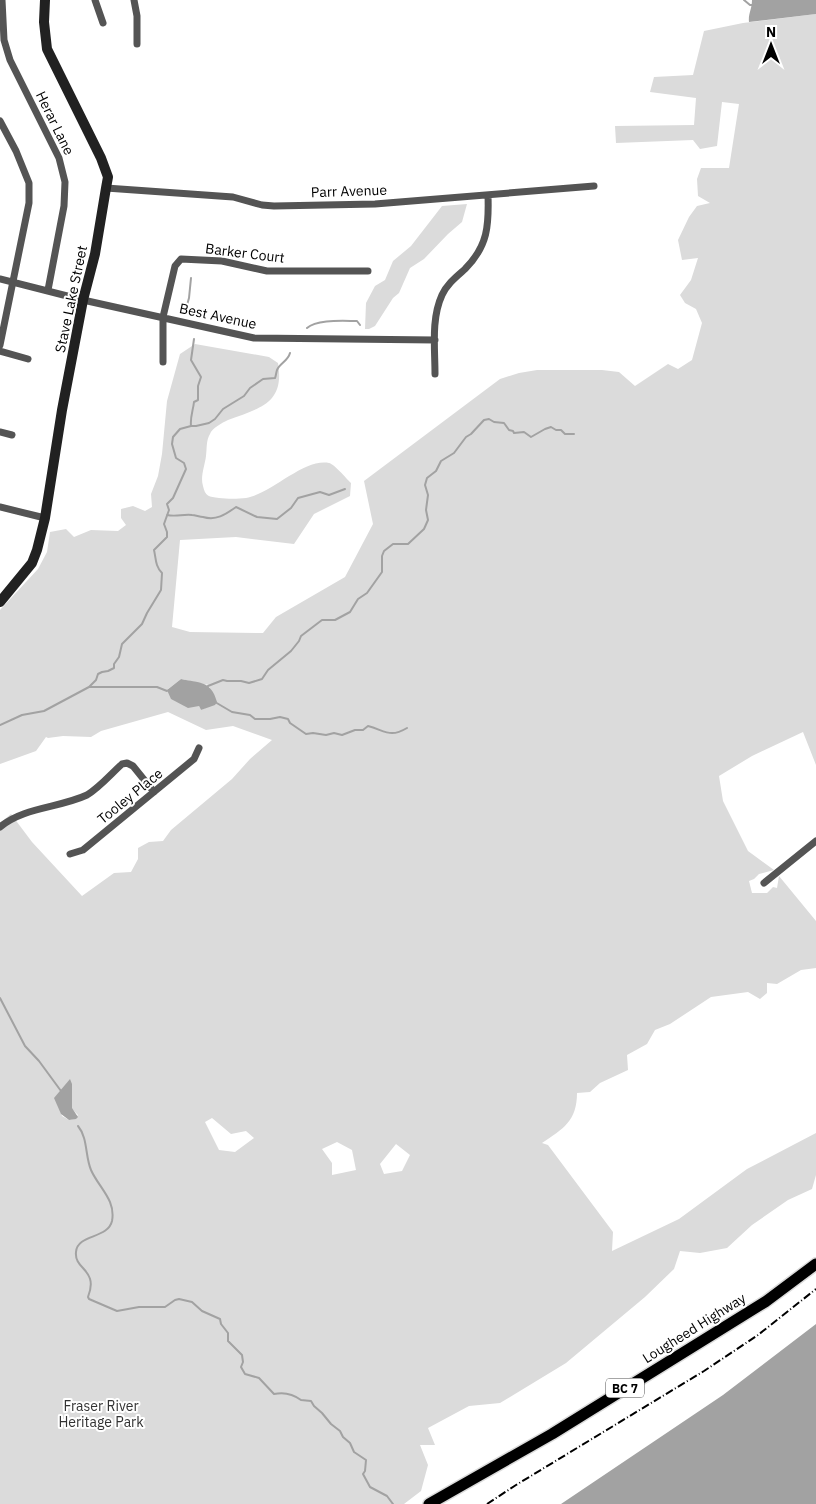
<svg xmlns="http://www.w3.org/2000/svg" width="816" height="1504" viewBox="0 0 816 1504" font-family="'IBM Plex Sans',sans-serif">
<rect width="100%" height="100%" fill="#fff"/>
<path fill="#dbdbdb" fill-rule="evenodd" d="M816,14V765L803,732L752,756L719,776L723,801L748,851L774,870L759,874L754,879L749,881L752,893H767L773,887L777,888L779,876L816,921V968L801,970L777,984L767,983V993L760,999L748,992L711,997L670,1024L655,1030L647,1044L627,1055L628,1070L600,1083L590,1092L577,1093C577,1121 563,1129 542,1143L548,1145L613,1232L612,1251L679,1219L747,1169L816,1133V1175L812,1189L788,1200L752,1225L727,1248L700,1253L680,1251L674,1269L645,1297L566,1363L500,1403L469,1406L428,1428L435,1445H420L428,1465L421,1491L404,1504H0V823L11,814L32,842L82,896L114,873L131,872L138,859V848L149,842L163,841L171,830L232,779L250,759L272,740L233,726L206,730L168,712L101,731L91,737L63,736L48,738L46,737L36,751L0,764V610L38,569L47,552L50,532L66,529L74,537L91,530L118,531L126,525L121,518V509L133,506L145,511L152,507L151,494L158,476L162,454L167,401L180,354L195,344L269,357L278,363C285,404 259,408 228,420C222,423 212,428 210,434C206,440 207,449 206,456C205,465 200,477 203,486C205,496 209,497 219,498C227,499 238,499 246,498C271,494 304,458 329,463C334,464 346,478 351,483L350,496L314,514L294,544L236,537L180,540L172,627L190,632L263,633L276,617L345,577L373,524L364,481L500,379L519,373L537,370H602L619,372L635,386L668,364L678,369L692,360L702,323L696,309L685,303L680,295L691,280L698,258L682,260L678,240L689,217L697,206L710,203L698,196L697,179L701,168H729L739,104L722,102L717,146L700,149L693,140L616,143L615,126L694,125L696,98L650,92L654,77L693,75L704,31L743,23ZM181,679L209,685L210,689L209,706L201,710L199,706C181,705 178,703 168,689ZM72,1091L71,1093L72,1109L78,1115L74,1119L69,1120L62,1116L59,1107ZM212,1118L231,1134L246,1131L254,1138L235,1152L219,1150L205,1122ZM337,1142L352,1150L356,1170L332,1175V1163L322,1149ZM396,1144L410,1155L402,1171L384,1174L380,1164Z
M467,204L462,222L448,234L424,259L410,268L399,293L393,298L375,326L369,329H365L366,303L375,286L385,280L393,261L411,246L442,206Z"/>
<path fill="#a2a2a2" d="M752,0H816V14L749,22C748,14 752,9 752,0Z
M181,679C199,683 211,680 217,702L215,705L201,710L199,706L188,708L171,699L167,690Z
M70,1079L72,1084V1108L78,1117L76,1119L69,1120L61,1114L54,1098Z
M816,1324V1504H561L723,1395Z"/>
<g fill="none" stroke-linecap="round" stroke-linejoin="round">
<path stroke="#a2a2a2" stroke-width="2" d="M744,0L750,5H753
M187,305L189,298L191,278
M307,328C317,319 343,321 357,321L360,325
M191,426H196L209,423L215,419L223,409L244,396L250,388L263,379L275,378C276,376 276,373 277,370C280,363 288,361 290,353
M167,515C176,517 183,514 192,515C195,515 200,517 203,517C217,521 226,514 236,507L257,517L277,519L291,508L298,498L320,492L329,495L345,489
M208,686L223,680L227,681H241L249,683L262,679L268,670L291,651L299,641L301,636L322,620H335L350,612L358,599L367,593L382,572V556L384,551L393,544H408L424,529L428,520L426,510L428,495L425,485L427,478L436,471L441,461L454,453L466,437L471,434L484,420L489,419L494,422L504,423L509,430L513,431L514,433L524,432L531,437L545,429L551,427L556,430H561L565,434H574
M89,687L96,680L98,674L102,672L108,671L114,668V664L119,657L122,644L142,624L147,613L161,590L162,573C155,566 156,558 154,550L167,537V532L164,524L169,510L167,504L173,498L186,469L184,463L176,458L172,444L173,437L180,429L191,426C190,417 193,411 194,402L198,400V386L201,377L191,360L194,339
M215,702L232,712L250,715L255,719H270L280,717L288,719L290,723L306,734L313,733L326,735L334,733L342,735L355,730H363L368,726C386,731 390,738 407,728
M0,725L22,715L44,711L89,687H157L167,691
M0,998L25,1046L39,1061L61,1091
M78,1126C88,1138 85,1156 91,1170C99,1188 116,1200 112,1221C108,1239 77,1234 76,1252C74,1270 99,1269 88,1297L89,1299L117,1311L139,1307H165L175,1300L179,1299L192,1302L202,1311L220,1319L221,1324L228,1333V1341L242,1355L243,1362L241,1367L245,1374L259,1378L274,1394C283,1392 293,1394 301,1400L311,1401L314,1406L322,1413L331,1424L340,1431L343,1437L350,1443L354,1452L366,1460L365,1471L363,1474L370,1487L387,1496L393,1504"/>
<g stroke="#dbdbdb" stroke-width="14">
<path id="primary" d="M429,1504L552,1434L765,1302L816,1264"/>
</g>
<path stroke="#545454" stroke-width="7" d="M2,0L4,40L10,60L59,158L65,182L64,206L48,290
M95,0L103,23
M134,0L137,16V44
M0,121L16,151L29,183V203L0,345
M106,188L233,197L262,205L274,206L375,204L594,186
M0,279L83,300L254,338L435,340
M0,351L28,359
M163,362V317L175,266L181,259L222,261L267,271H368
M435,374C435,348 431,319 442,295C447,284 456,277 465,269C488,246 489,225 488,195
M0,432L12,435
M0,507L45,518
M0,827C24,807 59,808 87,795C99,788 111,774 122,764L127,763L133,766L154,792
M70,854L83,850L194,759L199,748
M764,883L816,841"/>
<path stroke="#212121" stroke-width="10" d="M0,602L32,563L37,550L45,518L62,410L83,300L95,254L106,188L108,177L101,158L47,49L44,22L45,0"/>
<use href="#primary" stroke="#000" stroke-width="11"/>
<path stroke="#000" stroke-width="2" stroke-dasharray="8 2.5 1 2.5" stroke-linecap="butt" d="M487,1504L516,1485L704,1371L758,1335L816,1289"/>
</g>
<g text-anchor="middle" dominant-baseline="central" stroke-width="4" stroke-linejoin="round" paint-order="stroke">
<rect fill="#fff" stroke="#4c4c4c" stroke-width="1" x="606" y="1378.5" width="38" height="19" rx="4"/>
<g font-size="12" font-weight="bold" fill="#000">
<text x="625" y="1388">BC 7</text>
</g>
<g font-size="14" fill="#000" stroke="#fff">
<text transform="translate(55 123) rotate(64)">Herar Lane</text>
<text transform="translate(349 191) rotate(-2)">Parr Avenue</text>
<text transform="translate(245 253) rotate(7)">Barker Court</text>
<text transform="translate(71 299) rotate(-78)">Stave Lake Street</text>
<text transform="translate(218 316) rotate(12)">Best Avenue</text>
<text transform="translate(130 796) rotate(-39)">Tooley Place</text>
<text transform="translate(694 1328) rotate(-32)">Lougheed Highway</text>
</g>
<g font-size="14" fill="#323232" stroke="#fff">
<text x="101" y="1406">Fraser River<tspan x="101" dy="16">Heritage Park</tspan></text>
</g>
</g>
<g transform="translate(771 45)" stroke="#ffffff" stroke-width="4" paint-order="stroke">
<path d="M0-4L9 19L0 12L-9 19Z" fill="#000000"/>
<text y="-8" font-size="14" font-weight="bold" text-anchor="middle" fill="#000000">N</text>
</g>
</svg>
